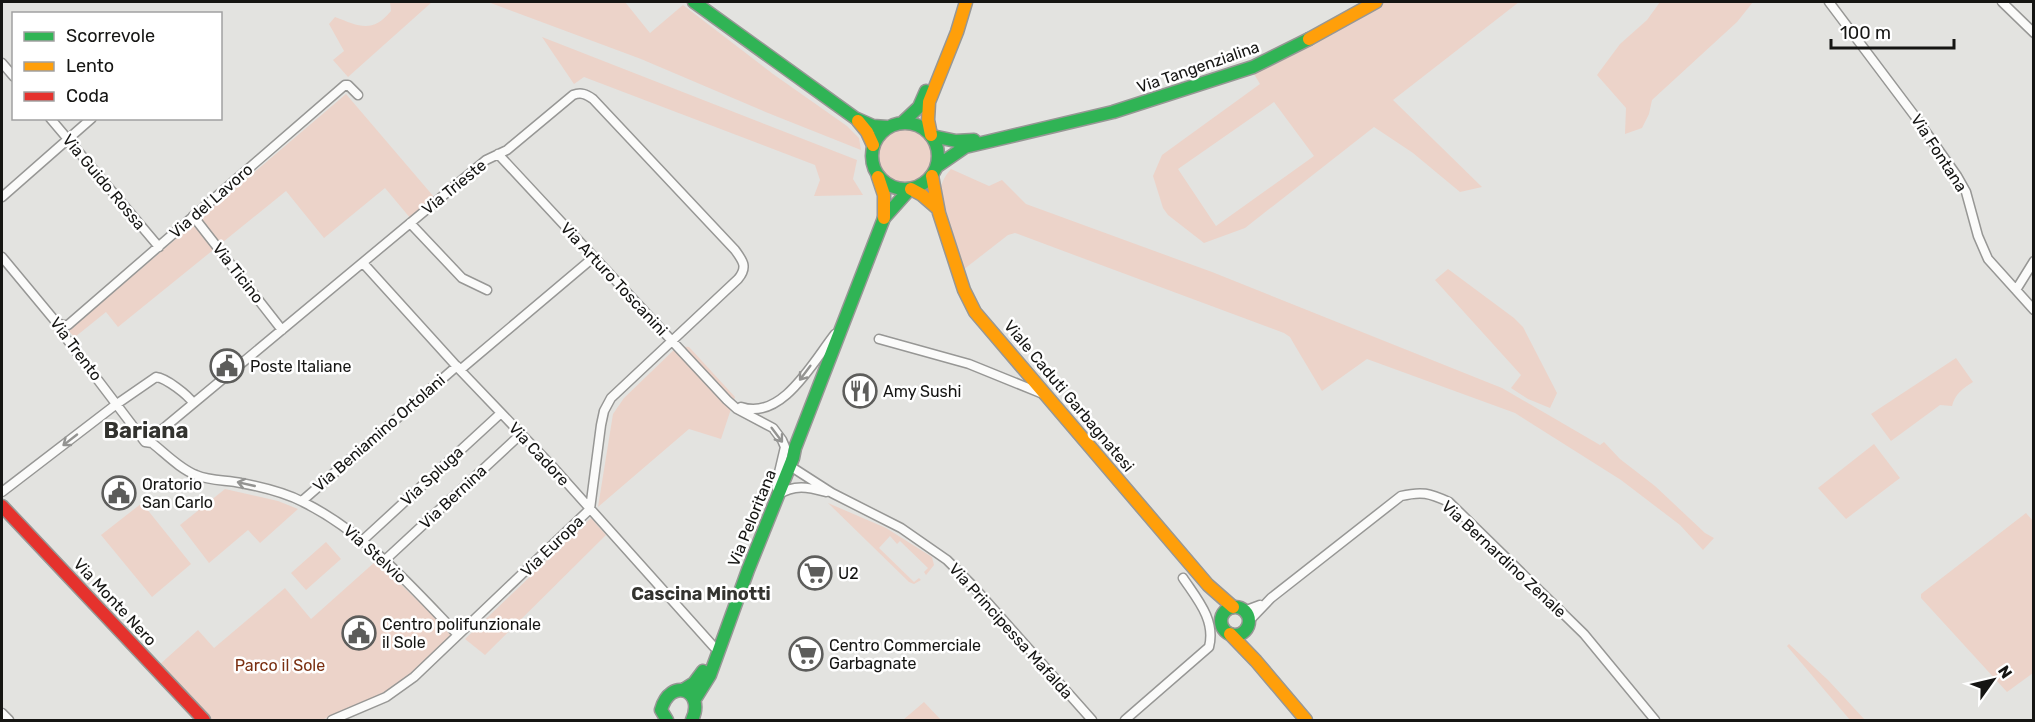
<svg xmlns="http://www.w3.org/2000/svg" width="2035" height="722" viewBox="0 0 2035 722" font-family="Rubik,sans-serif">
<rect width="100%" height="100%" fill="#e3e3e0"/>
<path fill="#ecd3c9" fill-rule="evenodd" d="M390,2H432L348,77L333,60L344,51L329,24L335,17C359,26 372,34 391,11Z
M488,2H625L650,33L683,5L773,74L847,126L859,138L861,150L768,113L641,59Z
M1385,2H1519L1393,100L1482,187L1460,192L1413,153L1374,127L1245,228L1204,243L1168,215L1163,208L1153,176L1162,155L1260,84L1254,74L1293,55ZM1274,102L1314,156L1216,226L1178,169Z
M1660,2H1753L1737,22L1652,100L1649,114L1642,128L1625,134L1626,108L1597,75L1620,44L1647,20Z
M542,37L857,160L853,179L863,195L814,196L820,180L815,165L584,77L574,84Z
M346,94L434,197L411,219L385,188L324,238L286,191L118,327L106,312L75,337L68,331Z
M874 157a30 30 0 1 1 60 0a30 30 0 1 1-60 0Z
M951,169L989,186L1002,180L1026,204L1212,272L1502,388L1600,445L1604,442L1620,459L1655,486L1705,533L1714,538L1703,550L1680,525L1621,480L1515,413L1367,359L1322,391L1294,344L1290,337L1284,333L1015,233L1008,235L963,270L940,199C939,187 943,178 951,169Z
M1448,269L1514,318L1523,327L1557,393L1550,408L1528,399L1511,388L1521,375L1435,280Z
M678,346L689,347L735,397L721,439L689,429L598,507L613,414L624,398Z
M1956,358L1973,382C1962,389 1955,394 1952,406L1940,405L1891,441L1871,414Z
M1874,444L1900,478L1846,519L1818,488Z
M225,489L278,501L298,509L260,543L248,530L209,563L180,525Z
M142,503L191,564L152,597L101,535Z
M828,503L886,528L932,557L934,565L926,575L924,572L928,568L900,541L897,544L890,536L879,548L914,582L919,578L921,580L914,584L909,582Z
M2026,513L2034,522L2033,673L2007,692L1921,598V594Z
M591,518L606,535L485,655L465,639Z
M326,542L341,559L306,590L291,573Z
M376,561L453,634L424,667L386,697L321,720H211L204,716L158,666L198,630L214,648L285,588L311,619Z
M1789,644L1828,680L1865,720H1850L1787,646Z
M924,702L941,720H903Z"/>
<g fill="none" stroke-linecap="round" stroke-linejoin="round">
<g stroke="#979795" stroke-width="11">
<path id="street" d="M1829,2L1914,115L1957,176L1966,192L1978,236L1988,259L2034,310
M2002,2L2034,33
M2,63L14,77
M50,118L159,247
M498,154L727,400L737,409L773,428L782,440L785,447L777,481V488
M2,197L92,118
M193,216L282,330
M410,223L462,278L487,290
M2,257L56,322L62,325L66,338L145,442L152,443C166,454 180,469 196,475C210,481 227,480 241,483C262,487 284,492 303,502C364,532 411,586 458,635
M363,263L460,370L551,465L714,647
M2016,290L2034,261
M62,325H68L345,85H348L358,95
M879,339L969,364L1043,394
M460,370L594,257
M741,407C782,421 813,362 835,334
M147,442L486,160L507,150L573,95C581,92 586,94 593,99L735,250C743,261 748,267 738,279L611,398L604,411L601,425L590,509L414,677L386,697L332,720
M790,466L832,493L901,528L947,560L971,584L1092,720
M2,492L114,406L156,377C166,378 188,395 193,403
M778,495C794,484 808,487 826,492
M302,501L457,366
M363,540L501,413
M384,561L521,434
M1244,611L1260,605
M1249,621L1271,598L1401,496C1422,491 1429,493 1449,502L1584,634L1655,720
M2,713L9,720
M1125,720L1209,647C1216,620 1197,599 1183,578"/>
</g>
<g stroke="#979795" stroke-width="15">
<path id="fast" d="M694,2L855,118L873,126L887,127
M872 156a33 33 0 1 1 66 0a33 33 0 1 1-66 0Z
M902,123L919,107L926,91
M932,136L956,141L974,140
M936,167L965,147L1113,112L1253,67L1309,39
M1221 621a14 14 0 1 1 28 0a14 14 0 1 1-28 0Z
M683,690L694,683L703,671
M695,699L710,675L748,570L793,458L795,448L884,218L909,190
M667,720L661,710C670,676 706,690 692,720"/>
</g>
<g stroke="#979795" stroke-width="15">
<path id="slow" d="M1309,39L1376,2
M858,121L867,132L873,145
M931,135L928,120L929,102L957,32L966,2
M932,176L939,213L964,290L975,312L1208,585L1233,607
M878,177L884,195V218
M911,189L922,195L937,208
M1230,634L1256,661L1306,720"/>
</g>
<g stroke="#979795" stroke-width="15">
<path id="jam" d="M2,506L204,720"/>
</g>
<use href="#street" stroke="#fbfbfa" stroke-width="8"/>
<use href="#fast" stroke="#30b455" stroke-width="12"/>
<use href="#slow" stroke="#ff9f0a" stroke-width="12"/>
<use href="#jam" stroke="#e5322d" stroke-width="12"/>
</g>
<defs><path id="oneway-shaft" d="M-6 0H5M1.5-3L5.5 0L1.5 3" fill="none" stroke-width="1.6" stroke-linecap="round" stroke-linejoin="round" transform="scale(1.5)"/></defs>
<g stroke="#949492">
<use href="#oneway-shaft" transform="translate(805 373) rotate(127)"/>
<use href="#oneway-shaft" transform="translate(777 435) rotate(53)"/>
<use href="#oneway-shaft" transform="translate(70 440) rotate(142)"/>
<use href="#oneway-shaft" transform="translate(246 484) rotate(-167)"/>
</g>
<defs>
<g id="civic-ring" transform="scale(1.725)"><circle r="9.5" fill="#fff" stroke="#5d5d5b" stroke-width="1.5"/><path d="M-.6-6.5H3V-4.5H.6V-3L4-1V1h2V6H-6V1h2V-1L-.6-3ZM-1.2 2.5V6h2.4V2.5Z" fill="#5d5d5b"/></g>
<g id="restaurant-ring" transform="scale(1.725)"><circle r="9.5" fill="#fff" stroke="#5d5d5b" stroke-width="1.5"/><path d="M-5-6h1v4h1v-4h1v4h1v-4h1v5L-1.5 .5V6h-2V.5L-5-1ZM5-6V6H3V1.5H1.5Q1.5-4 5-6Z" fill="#5d5d5b"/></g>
<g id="supermarket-ring" transform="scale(1.725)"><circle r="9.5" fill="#fff" stroke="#5d5d5b" stroke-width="1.5"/><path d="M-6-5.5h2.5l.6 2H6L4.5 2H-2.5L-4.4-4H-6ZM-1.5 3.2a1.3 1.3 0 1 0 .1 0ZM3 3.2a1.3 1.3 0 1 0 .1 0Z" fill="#5d5d5b"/></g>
</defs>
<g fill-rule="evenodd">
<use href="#civic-ring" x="227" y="366"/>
<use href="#restaurant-ring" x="860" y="391"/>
<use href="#civic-ring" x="119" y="493"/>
<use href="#supermarket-ring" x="815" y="573"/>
<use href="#civic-ring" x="359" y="633"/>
<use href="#supermarket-ring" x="806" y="654"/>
</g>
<g text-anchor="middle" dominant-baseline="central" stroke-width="5" stroke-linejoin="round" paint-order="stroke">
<g font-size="16" fill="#151513" stroke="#fff">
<text transform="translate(1198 67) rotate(-19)">Via Tangenzialina</text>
<text transform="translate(1939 153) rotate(57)">Via Fontana</text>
<text transform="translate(104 182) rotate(50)">Via Guido Rossa</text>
<text transform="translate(454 187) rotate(-39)">Via Trieste</text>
<text transform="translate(211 201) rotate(-41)">Via del Lavoro</text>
<text transform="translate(238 273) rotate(52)">Via Ticino</text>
<text transform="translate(614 279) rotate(47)">Via Arturo Toscanini</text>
<text transform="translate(76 349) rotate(53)">Via Trento</text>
<text transform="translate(1069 396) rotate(50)">Viale Caduti Garbagnatesi</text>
<text transform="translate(379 433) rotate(-41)">Via Beniamino Ortolani</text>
<text transform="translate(539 454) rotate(47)">Via Cadore</text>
<text transform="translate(432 476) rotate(-43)">Via Spluga</text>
<text transform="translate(453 497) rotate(-43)">Via Bernina</text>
<text transform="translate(752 518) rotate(-68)">Via Peloritana</text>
<text transform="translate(552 546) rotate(-44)">Via Europa</text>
<text transform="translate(375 554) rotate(42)">Via Stelvio</text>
<text transform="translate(1504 559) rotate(43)">Via Bernardino Zenale</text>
<text transform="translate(115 602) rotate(47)">Via Monte Nero</text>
<text transform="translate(1011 631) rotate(48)">Via Principessa Mafalda</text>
</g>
<g font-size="16" fill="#151513" stroke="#fff" text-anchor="start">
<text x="250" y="366">Poste Italiane</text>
<text x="883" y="391">Amy Sushi</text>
<text x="142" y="484">Oratorio<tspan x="142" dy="18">San Carlo</tspan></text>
<text x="838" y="573">U2</text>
<text x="382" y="624">Centro polifunzionale<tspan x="382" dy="18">il Sole</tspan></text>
<text x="829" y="645">Centro Commerciale<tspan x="829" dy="18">Garbagnate</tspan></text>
</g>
<g font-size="16" fill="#7a3012" stroke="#fff">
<text x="280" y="665">Parco il Sole</text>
</g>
<g font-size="18" font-weight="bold" fill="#33332f" stroke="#fff">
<text x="701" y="594">Cascina Minotti</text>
</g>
<g font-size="22" font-weight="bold" fill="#33332f" stroke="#fff">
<text x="146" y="430">Bariana</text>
</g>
</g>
<rect width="2035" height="722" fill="none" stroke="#151513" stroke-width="6"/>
<rect x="12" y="12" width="210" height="108" fill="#ffffff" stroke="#a1a1a1" stroke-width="1.5"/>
<rect x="24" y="32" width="30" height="9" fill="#30b455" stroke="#a1a1a1" stroke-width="1.5"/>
<text x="66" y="42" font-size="18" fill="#151513">Scorrevole</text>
<rect x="24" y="62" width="30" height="9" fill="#ff9f0a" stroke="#a1a1a1" stroke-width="1.5"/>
<text x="66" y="72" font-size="18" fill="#151513">Lento</text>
<rect x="24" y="92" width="30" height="9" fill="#e5322d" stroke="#a1a1a1" stroke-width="1.5"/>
<text x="66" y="102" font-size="18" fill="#151513">Coda</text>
<g transform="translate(1993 680) rotate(56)" stroke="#ffffff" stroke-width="4.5" paint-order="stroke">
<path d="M0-4.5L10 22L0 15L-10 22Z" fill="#151513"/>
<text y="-9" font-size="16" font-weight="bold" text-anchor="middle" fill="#151513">N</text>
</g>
<path d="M1831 39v9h123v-9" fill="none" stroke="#151513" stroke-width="3"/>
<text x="1840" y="39" font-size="18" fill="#151513" stroke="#ffffff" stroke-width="4.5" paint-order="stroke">100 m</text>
</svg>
